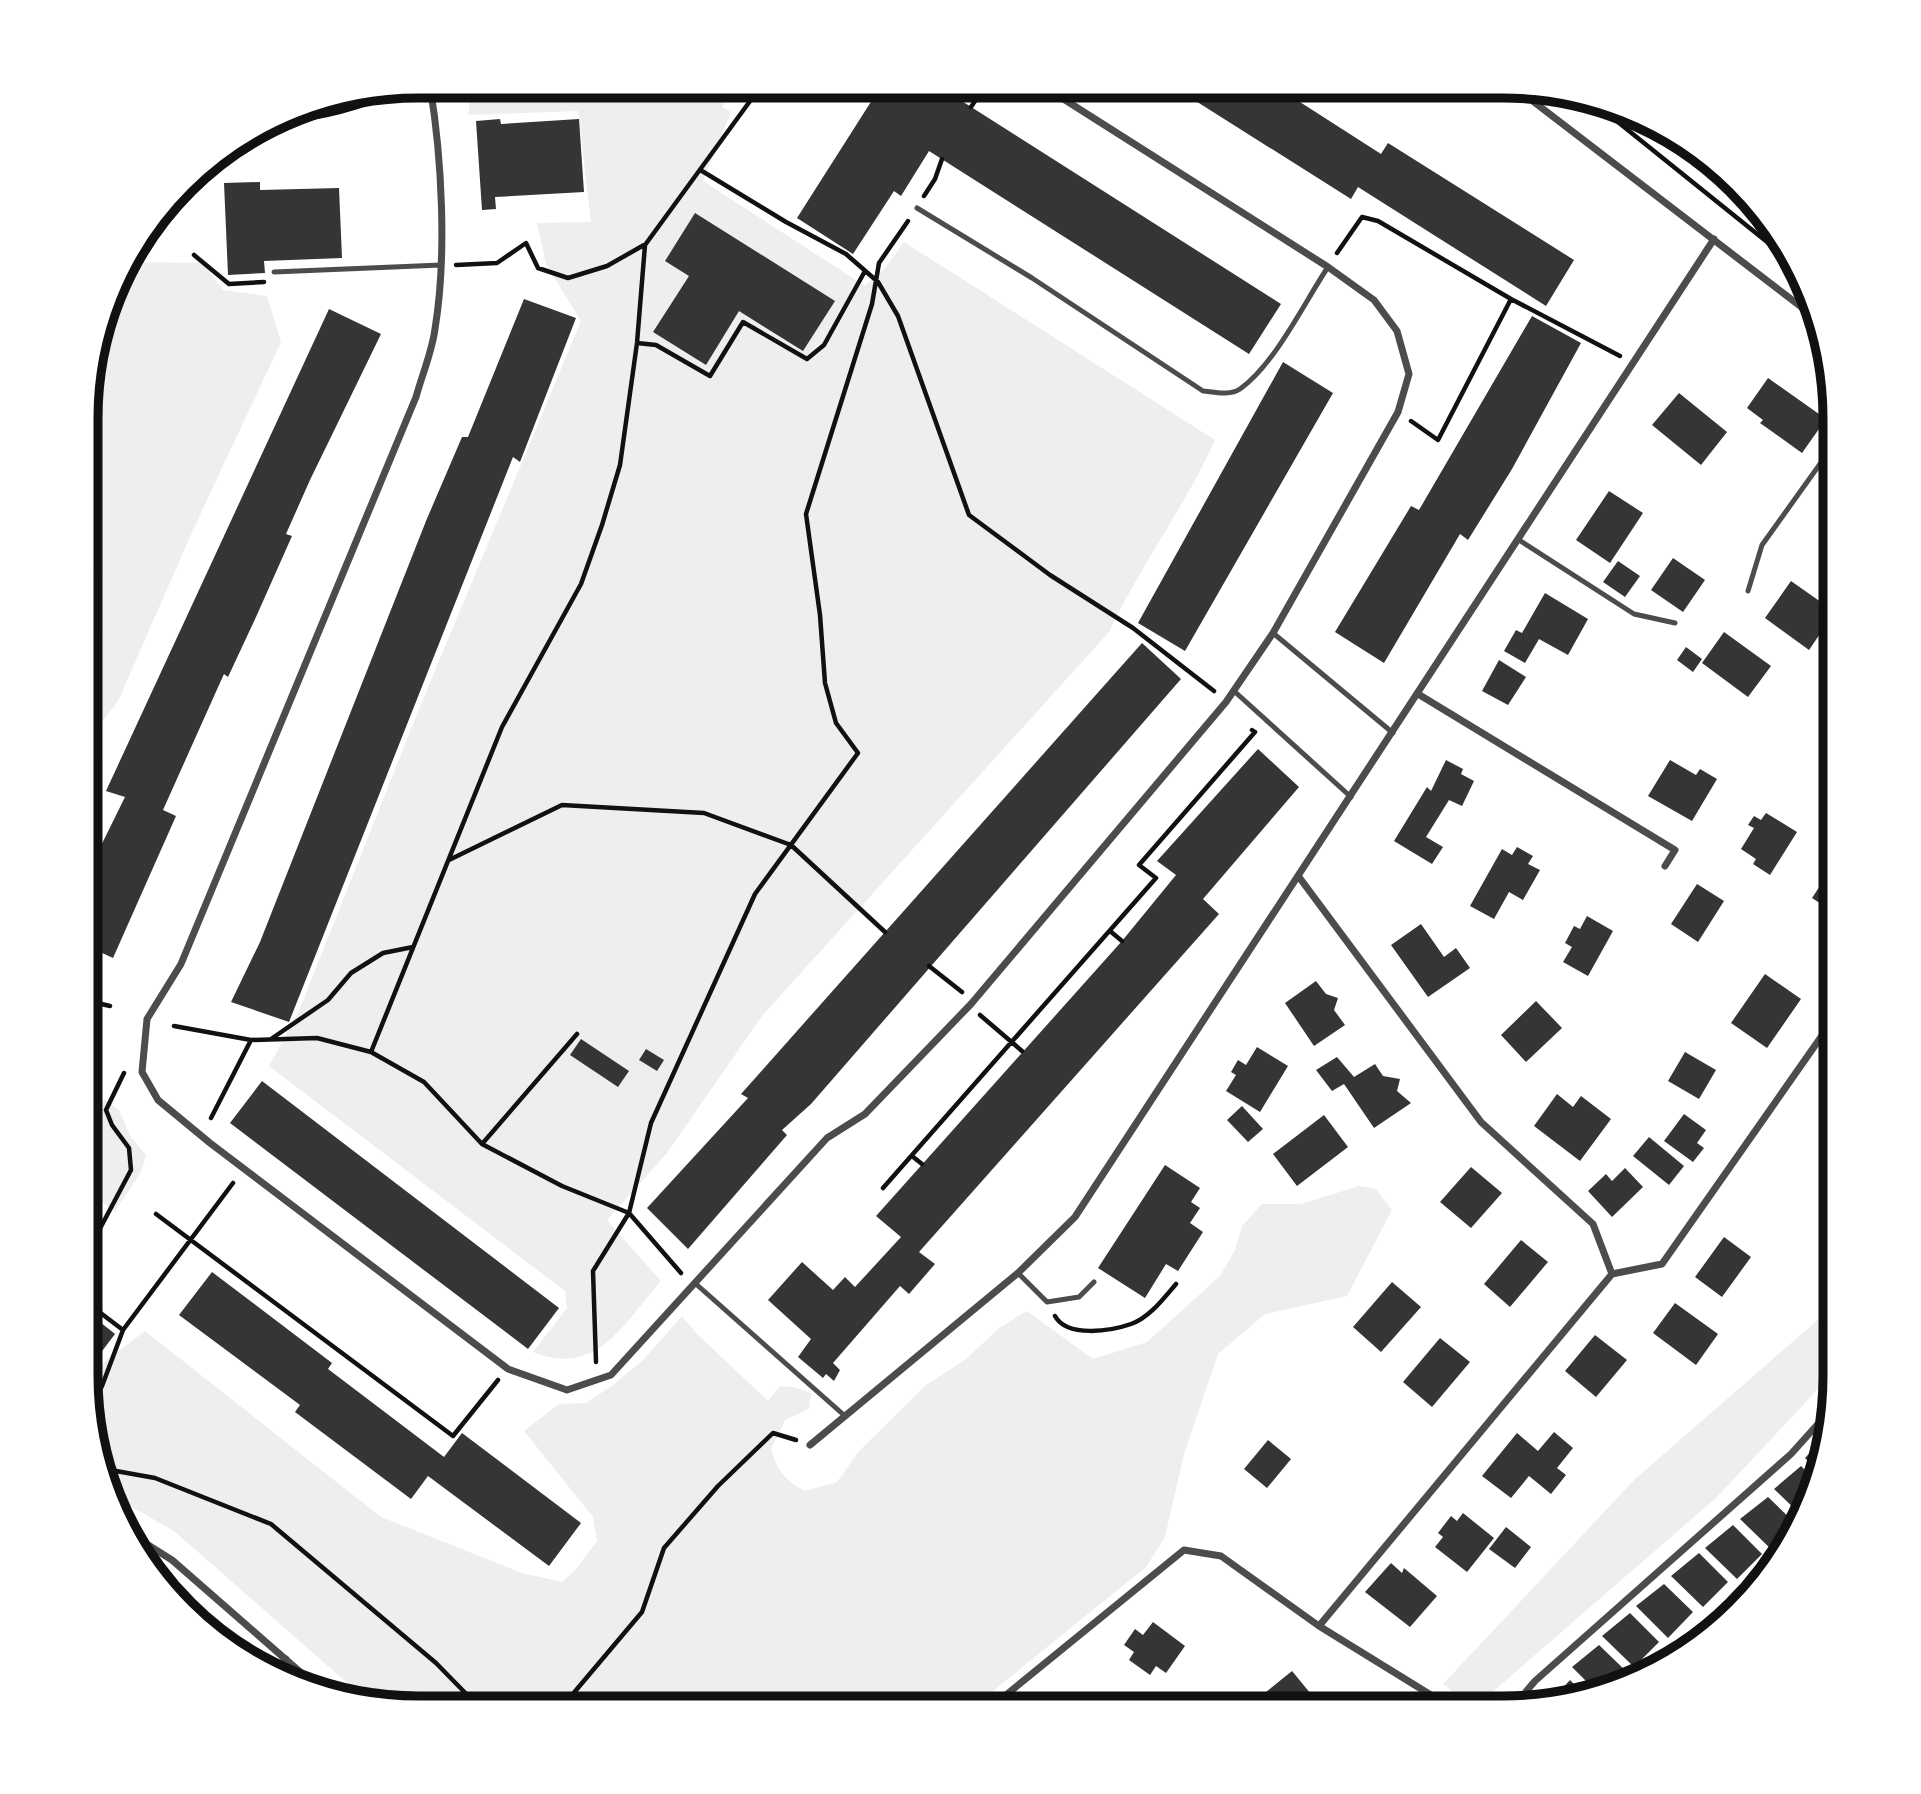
<svg xmlns="http://www.w3.org/2000/svg" width="1921" height="1794" viewBox="0 0 1921 1794" font-family="'Golos Text',sans-serif">
<rect width="100%" height="100%" fill="#fff"/>
<path fill="#eee" d="M472,86H729V95L722,107L731,112L703,181L865,286L886,267L904,242L1215,440C1185,507 1140,566 1109,632L762,1016L667,1153L607,1220L661,1281C624,1323 597,1378 533,1352L567,1308L565,1291L269,1066L298,1013L421,704L581,321L546,264L537,223L591,222L578,111L468,115Z
M127,262L203,263L223,290L267,296L281,342L193,530L118,701L90,737L92,353Z
M105,1099L119,1110L130,1135L146,1155L141,1172L115,1212L88,1190V1122Z
M1359,1186L1376,1189L1392,1210L1347,1296L1265,1314L1218,1354L1184,1454L1165,1537L1146,1567L972,1708H417L361,1695L174,1531L109,1494L86,1398L87,1375L145,1331L381,1517L522,1573L562,1582L577,1568L597,1541L593,1517L524,1431L559,1404L586,1403L613,1385L643,1360L682,1316L695,1332L768,1401L780,1386L794,1387L811,1393L809,1409L785,1420L771,1449C777,1471 785,1480 805,1491L837,1482L859,1451L925,1386L966,1359L999,1328L1027,1311L1093,1359L1147,1342L1220,1276L1235,1250L1242,1226L1262,1204H1301Z
M1835,1312V1371L1716,1498L1474,1708L1443,1684L1635,1479L1820,1318Z"/>
<path fill="#353535" d="M881,86H964L957,98L1281,304L1249,354L929,151L901,196L894,191L853,254L797,218Z
M1172,86H1275L1381,154L1388,143L1574,260L1546,306L1358,187L1351,199Z
M500,119L501,124L579,119L584,192L495,197L496,209L482,210L476,121Z
M260,182V190L339,188L342,258L264,261L265,273L228,275L224,183Z
M695,213L835,301L803,351L739,311L706,365L653,332L689,276L665,261Z
M524,299L576,318L520,462L513,457L289,1022L231,1002L260,942L426,521L462,437H468Z
M329,309L381,334L310,480L286,534L292,536L256,617L228,677L224,674L219,685L163,810L176,816L113,958L89,947V870L125,797L106,791Z
M1532,316L1581,343L1512,469L1468,540L1460,534L1384,663L1335,632L1411,506L1419,510Z
M1283,362L1333,393L1185,651L1138,623Z
M1768,378L1826,419L1802,453L1760,423L1763,420L1747,408Z
M1679,393L1727,432L1701,465L1652,425Z
M1609,491L1643,513L1610,563L1576,540Z
M1673,558L1705,580L1683,612L1651,590Z
M1618,561L1640,576L1625,597L1603,582Z
M1791,581L1835,612L1809,650L1765,618Z
M1545,593L1588,619L1568,655L1539,639L1525,663L1504,651L1516,630L1522,633Z
M1724,632L1771,666L1748,697L1702,663Z
M1142,643L1181,679L811,1104L782,1130L787,1135L688,1249L647,1208L748,1098L741,1094Z
M1686,647L1702,659L1693,672L1677,660Z
M1499,660L1526,677L1508,705L1482,691Z
M1258,749L1299,787L1203,899L1219,914L919,1252L935,1264L909,1294L900,1286L833,1363L840,1370L834,1381L826,1374L823,1378L798,1357L811,1339L768,1300L802,1262L833,1290L845,1277L855,1287L901,1237L876,1216L1122,941L1176,875L1157,861Z
M1446,760L1463,769L1461,774L1474,781L1462,806L1449,800L1426,837L1443,847L1432,864L1394,841L1427,787L1431,791Z
M1670,760L1696,775L1700,769L1717,779L1692,821L1648,796Z
M1766,813L1797,832L1770,875L1753,864L1756,859L1741,849L1754,828L1748,825L1754,816L1761,820Z
M1517,847L1533,856L1528,864L1540,870L1523,900L1509,892L1494,919L1470,906L1502,849L1512,855Z
M1835,863V913L1812,898Z
M1697,884L1724,901L1698,942L1671,924Z
M1587,916L1613,931L1588,976L1563,962L1572,947L1565,943L1574,926L1580,929Z
M1421,924L1444,957L1456,948L1470,968L1428,997L1391,945Z
M1765,974L1801,999L1767,1048L1731,1023Z
M1316,981L1326,994L1338,998L1334,1010L1345,1025L1314,1046L1285,1003Z
M1536,1001L1562,1028L1526,1062L1501,1035Z
M581,1039L629,1071L618,1087L570,1055Z
M1257,1047L1288,1066L1260,1112L1226,1091L1236,1075L1231,1072L1238,1060L1246,1065Z
M646,1049L664,1060L657,1071L639,1060Z
M1685,1052L1716,1070L1699,1099L1668,1081Z
M1337,1057L1354,1077L1375,1064L1383,1076L1400,1079L1397,1091L1411,1103L1374,1128L1344,1084L1332,1091L1316,1070Z
M262,1081L559,1308L528,1349L230,1123Z
M1557,1094L1573,1107L1581,1096L1611,1119L1580,1161L1534,1126Z
M1242,1106L1263,1129L1248,1142L1227,1120Z
M1684,1114L1706,1130L1697,1143L1704,1148L1693,1162L1664,1141Z
M1324,1115L1348,1147L1297,1186L1273,1154Z
M1649,1137L1684,1166L1669,1185L1633,1156Z
M1165,1165L1200,1188L1191,1202L1200,1208L1190,1223L1203,1232L1178,1271L1166,1264L1145,1298L1098,1268Z
M1471,1167L1502,1193L1471,1228L1440,1202Z
M1625,1168L1643,1187L1612,1217L1588,1191L1606,1174L1612,1181Z
M1724,1237L1751,1257L1722,1297L1695,1277Z
M1521,1240L1548,1262L1510,1307L1484,1284Z
M212,1272L332,1363L328,1369L444,1457L462,1433L581,1523L549,1566L428,1476L411,1499L295,1412L300,1405L179,1315Z
M1392,1282L1421,1307L1381,1352L1353,1327Z
M92,1293L101,1300L90,1314L115,1334L87,1371V1300Z
M1675,1303L1718,1334L1696,1365L1653,1333Z
M1595,1335L1627,1360L1596,1397L1565,1371Z
M1440,1338L1470,1362L1432,1407L1403,1382Z
M1554,1432L1573,1448L1557,1468L1566,1475L1551,1494L1529,1476L1511,1498L1482,1476L1517,1433L1538,1451Z
M1268,1440L1291,1459L1267,1488L1244,1469Z
M1817,1445L1819,1447L1814,1467L1805,1458Z
M1801,1466L1812,1477L1803,1517L1774,1489Z
M1768,1497L1797,1525L1772,1550L1740,1519Z
M1463,1513L1494,1538L1467,1572L1435,1547L1443,1537L1438,1533L1451,1516L1457,1521Z
M1733,1525L1762,1554L1737,1579L1705,1548Z
M1506,1527L1531,1547L1515,1568L1489,1549Z
M1699,1553L1728,1582L1703,1607L1671,1576Z
M1391,1563L1402,1573L1404,1568L1437,1596L1410,1627L1365,1592Z
M1664,1584L1693,1612L1668,1638L1636,1606Z
M1630,1613L1659,1642L1634,1667L1602,1636Z
M1153,1622L1185,1646L1166,1673L1156,1666L1150,1675L1129,1660L1134,1652L1124,1645L1135,1629L1143,1635Z
M1599,1645L1628,1673L1615,1687L1596,1691L1572,1667Z
M1292,1671L1320,1705L1317,1708H1269L1275,1703L1266,1692Z
M1570,1680L1584,1694L1541,1704L1555,1690L1558,1693Z"/>
<g fill="none" stroke-linecap="round" stroke-linejoin="round">
<path stroke="#111" stroke-width="4.5" d="M1598,106L1792,262
M971,107L985,86
M279,122C323,119 367,106 406,88
M702,171L786,222L846,254L878,282L898,316L969,515L1050,575L1133,628L1214,691
M924,196L935,179L942,159
M1337,253L1362,217L1378,221L1511,299L1620,356
M194,255L229,284L264,282
M456,265L497,263L526,243L538,268L568,278L607,266L644,245
M637,343L656,345L710,376L743,322L807,359L824,345L865,271
M1411,421L1438,440L1511,299
M449,860L562,805L704,813L791,845L885,932
M1110,931L1122,941
M929,966L962,992
M89,1001L110,1006
M980,1015L1022,1051
M174,1026L251,1040L317,1038L371,1052L424,1082L482,1144L562,1186L629,1213L593,1271L596,1362
M271,1039L328,1000L351,973L383,953L413,947
M371,1052L502,727L581,584L602,525L620,465L637,343L645,245L761,86
M211,1118L251,1040
M482,1144L577,1034
M912,1156L922,1164
M883,1188L1156,878L1139,865L1255,732L1252,730
M156,1214L453,1436L498,1380
M87,1253L131,1170L129,1148L112,1125L106,1110L124,1073
M681,1273L629,1213L651,1123L755,894L858,753L836,723L825,683L820,615L806,514L872,304L879,263L908,221
M94,1308L123,1330
M1055,1316C1067,1338 1111,1331 1131,1324C1149,1318 1164,1298 1176,1284
M89,1407L102,1386L123,1330L233,1183
M102,1463L116,1471L155,1478L271,1524L436,1663L480,1708
M561,1708L642,1612L664,1548L718,1486L773,1433L796,1440"/>
<path stroke="#4c4c4c" stroke-width="5" d="M917,208L1032,278L1203,391C1214,392 1230,396 1240,389C1275,364 1304,303 1328,267
M274,272L441,265
M1519,540L1634,614L1675,623
M1748,591L1762,545L1835,443
M1273,633L1393,733
M1234,691L1351,797
M1018,1273L1047,1302L1079,1297L1094,1282
M696,1284L845,1416"/>
<path stroke="#4c4c4c" stroke-width="7" d="M430,86C442,158 447,256 435,329C432,352 422,375 416,397L181,964L147,1019L142,1072L158,1100L210,1143L508,1369L567,1390L611,1375L827,1138L865,1114L971,1004L1226,702L1273,633L1398,412L1409,374L1397,331L1374,300L1328,267L1043,86
M1513,86L1817,319
M1418,694L1675,850L1665,866
M1299,877L1481,1122L1593,1224L1612,1274
M810,1445L1018,1273L1075,1217L1714,239
M129,1533L172,1560L315,1685
M1319,1626L1612,1274L1662,1264L1835,1017
M272,1674L286,1659
M990,1708L1184,1550L1221,1556L1319,1626L1452,1708
M1512,1708L1535,1681L1791,1454L1826,1415"/>
</g>
<path d="M0 0H1921V1794H0ZM418 98H1503A320 320 0 0 1 1823 418V1376A320 320 0 0 1 1503 1696H418A320 320 0 0 1 98 1376V418A320 320 0 0 1 418 98Z" fill="#fff" fill-rule="evenodd"/>
<path fill="none" stroke="#111" stroke-width="9" d="M418 98H1503A320 320 0 0 1 1823 418V1376A320 320 0 0 1 1503 1696H418A320 320 0 0 1 98 1376V418A320 320 0 0 1 418 98Z"/>
</svg>
